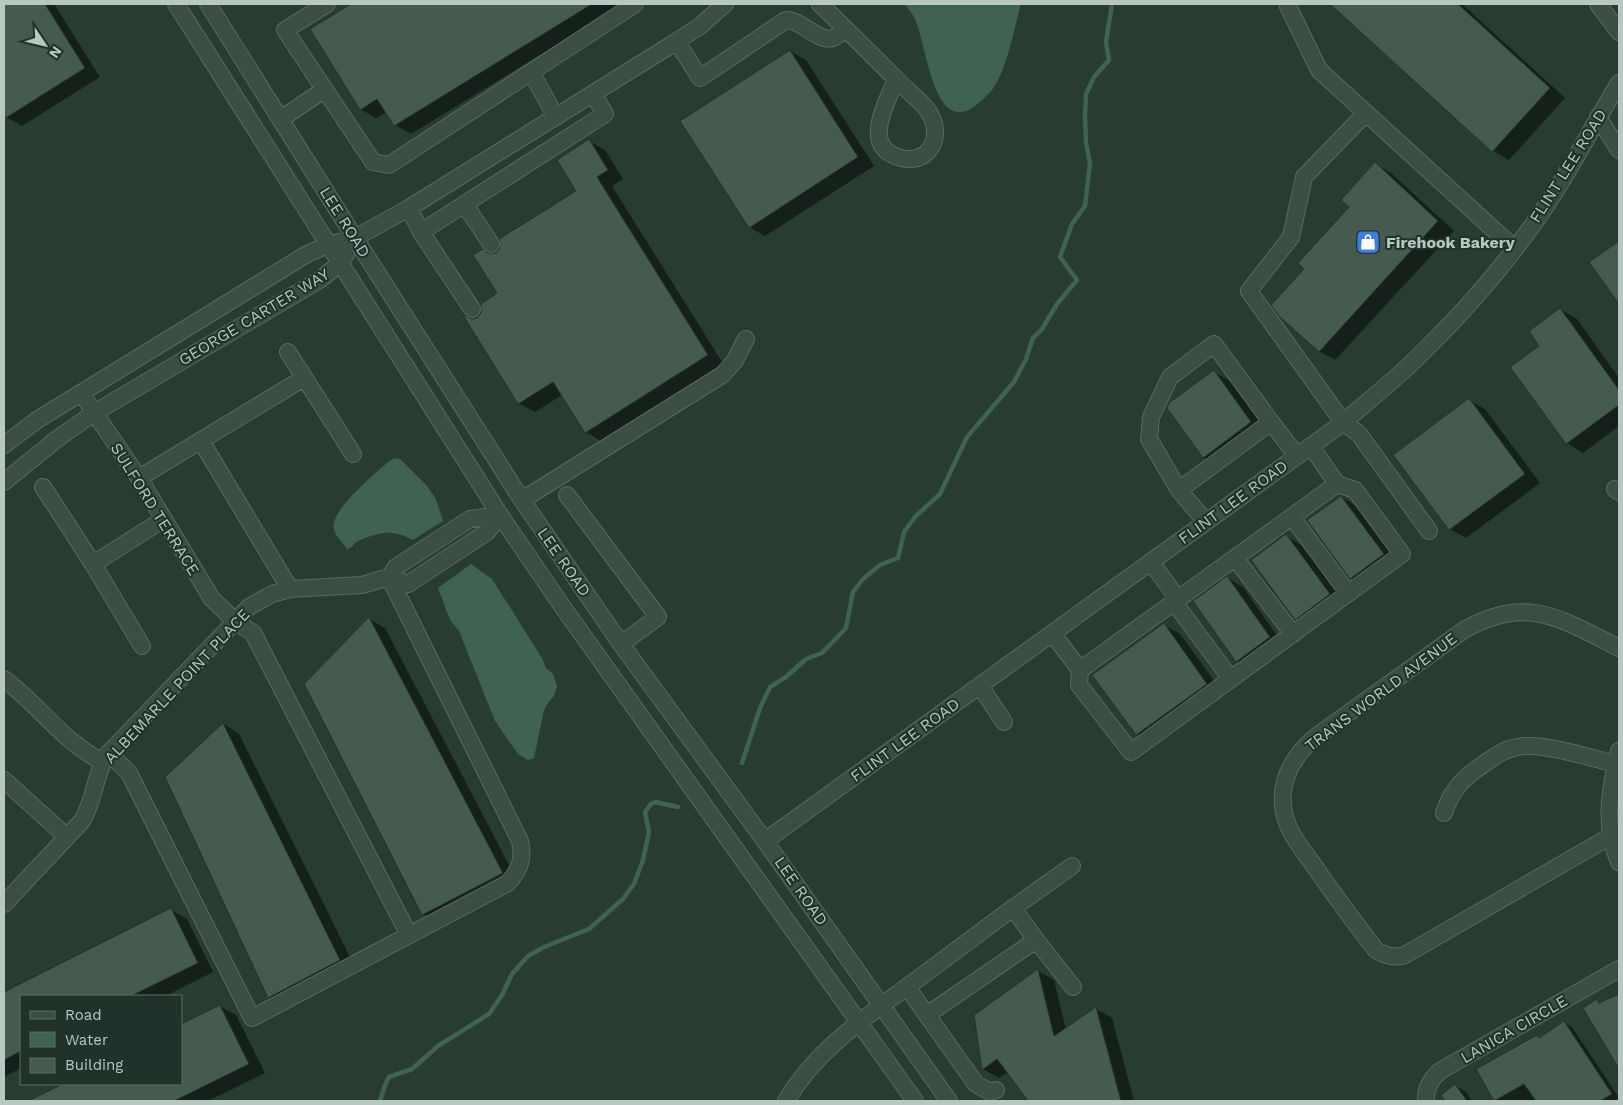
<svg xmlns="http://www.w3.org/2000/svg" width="1623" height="1105" viewBox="0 0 1623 1105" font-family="'Work Sans',sans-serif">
<rect width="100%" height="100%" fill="#283c31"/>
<path fill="#3f6350" d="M904,4H1021C1014,29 1007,70 992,90C987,96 981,101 975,106C933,137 926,41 915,19C912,13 908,8 904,4Z
M394,458L400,459L427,486L436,499L443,521L413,540C395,531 386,531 368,537C360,540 356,541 352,547L347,549C343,543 335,536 334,529C329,511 375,474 388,462Z
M471,564L492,579L542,658L546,668L553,674L557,686L554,696L548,703L544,710L534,758L528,760L518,754L495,721L459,631L450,620L438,588Z"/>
<path fill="#0007" d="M4,4H54L100,77L22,126L6,117L4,113Z
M353,4H623L411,134L395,125L387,112L376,118L360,109L312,29Z
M1332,4H1462L1565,98L1509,160L1493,151Z
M790,51L806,60L874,166L765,236L749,227Z
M589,141L605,150L623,179L612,186L724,365L602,442L586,432L562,395L535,412L518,403L472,320L478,319L499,294L488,254H497L578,191Z
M1375,164L1391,173L1454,231L1335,360L1319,351L1306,268L1351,207Z
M1619,242V302L1591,263Z
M1561,310L1577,319L1619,378V426L1583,453L1567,443L1512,368L1541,346Z
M1214,372L1230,381L1267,432L1219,466L1203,457Z
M1469,400L1485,409L1540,483L1466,538L1450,529Z
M1342,497L1358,507L1399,564L1367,587L1351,578Z
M1286,536L1302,545L1345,604L1312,628L1296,619Z
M1227,578L1243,587L1285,647L1252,670L1236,661Z
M369,619L385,628L518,882L439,924L423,914L306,684Z
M1164,625L1180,634L1223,693L1153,744L1137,734Z
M224,724L239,734L356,969L285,1006L269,997Z
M171,910L187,919L213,972L165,996H21V1068L4,1077V993Z
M1038,971L1054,980L1066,1030L1096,1009L1112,1018L1134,1101H1029L1008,1072L999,1078L983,1069Z
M1619,995V1067L1584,1009L1598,1001L1602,1003Z
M220,1006L236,1015L265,1073L208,1101H31L66,1084H181Z
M1564,1023L1572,1027L1619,1098L1614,1101H1495L1478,1069L1537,1037L1541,1039Z
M1455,1086L1465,1091L1472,1101H1447L1442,1095Z"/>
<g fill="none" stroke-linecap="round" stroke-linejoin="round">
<path stroke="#3f6350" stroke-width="4.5" d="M742,763L760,708L770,687L786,677L806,659L822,653L846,628L853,592L863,579L880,565L898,558L904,532L915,517L940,494L967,437L1014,382L1026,359L1033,338L1042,329L1057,304L1077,280L1060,257L1072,224L1085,206L1090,163L1086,143L1085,115L1086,94L1094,77L1109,60L1106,42L1112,4
M380,1101L385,1085L389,1077L412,1069L438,1046L489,1014L502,995L512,974L528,956L544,947L589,929L623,899L634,884L643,860L649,832L645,812L651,804L655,802L678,807"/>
</g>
<path fill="#455b50" stroke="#22342b" d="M4,4H45L85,68L4,119Z
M351,4H592L394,126L377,99L360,110L310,29Z
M1330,4H1458L1550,88L1492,152Z
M790,50L858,157L749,228L680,121Z
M589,139L608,170L597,177L708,355L585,433L553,382L518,404L463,315L472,319L477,318L481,313V304L497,293L473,255L483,249L487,253H496L500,248L499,239L576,191L557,160Z
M1375,162L1438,221L1319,352L1279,316L1271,305L1304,269L1298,263L1349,207L1341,200Z
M1619,241V304L1589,262Z
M1560,308L1619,390V405L1566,444L1510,367L1539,346L1529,331Z
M1214,370L1251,422L1203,458L1167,408L1169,403Z
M1469,398L1525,474L1449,530L1393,455Z
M1341,496L1384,554L1350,579L1307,520Z
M1286,534L1330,594L1295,620L1251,560Z
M1227,576L1270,637L1236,662L1193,601Z
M369,617L503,873L422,915L304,684Z
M1164,623L1207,684L1136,735L1092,675Z
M223,723L340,960L268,998L165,777Z
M171,908L198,963L131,996H21V1051L4,1060V992Z
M1038,969L1054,1036L1096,1007L1121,1101H1028L997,1059L982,1070L974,1015Z
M1619,994V1069L1583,1008L1597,999L1599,1003Z
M220,1005L249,1064L174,1101H28L63,1084H181V1024Z
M1564,1021L1612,1094L1600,1101H1536L1524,1084L1494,1101L1476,1069L1537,1035L1539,1038Z
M1455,1084L1467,1101H1445L1441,1095Z"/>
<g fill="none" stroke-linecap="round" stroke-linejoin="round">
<g stroke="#596a62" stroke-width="18">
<path id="minor" d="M176,4L500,515L562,606L915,1101
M208,4L355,238L522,500L621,644L765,841L949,1101
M327,4L285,30L373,162L389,165L635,4
M820,4C847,30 874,57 901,84C909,92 925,104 930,114C938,128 937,145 924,155C916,160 907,160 898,157C861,145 887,103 896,79
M1287,4L1319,70L1515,249
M1598,4L1619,32
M677,42L700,78L786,20C803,20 818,43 833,38C837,37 842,32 845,29
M531,72L556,117
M1366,113L1304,177L1291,237L1249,291L1343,422L1359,434L1429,531
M1598,117L1619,150
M281,119L325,89
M465,205L491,244
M409,208L421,232L605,114L593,94
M421,232L472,309
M288,352L353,454
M81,393L139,478L212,599L235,621L253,633L409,935
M201,441L290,589
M4,445L37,420L307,254L328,245L355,238L409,208L671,45L700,26L725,4
M139,478L304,378
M4,482L57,439L94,413L321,279L340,263L346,254
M43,487L93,564L142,646
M1615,489L1619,492
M1179,490L1149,439L1151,417L1170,377L1214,344L1271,422
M567,495L658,617L621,644
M522,500L722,375L734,362L746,339
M1292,517L1348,593
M1206,522L1179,490L1271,422L1297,456
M1235,558L1293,634
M1151,562L1178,599
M93,564L164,519
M389,577L396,567L470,519L500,515
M1174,602L1231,679
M1052,633L1080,670L1337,484L1311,446
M1080,670L1079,685L1131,752L1402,554L1355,490L1337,484
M4,679C38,704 64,743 103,762
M980,686L1004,722
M1619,751C1610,788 1603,826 1619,862
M109,753L129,773L252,1018L508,883C520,870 524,858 520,841L389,577
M4,780L67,837
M1444,813C1451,791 1462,779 1481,766C1493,758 1503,749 1518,747C1541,742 1591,758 1616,764
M1611,836L1403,956C1392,957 1385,956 1376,950C1357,926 1339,901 1321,876C1311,860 1297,845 1289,828C1274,793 1287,762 1314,738L1464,630C1527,594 1561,619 1619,648
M765,841L1340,425C1367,402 1395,380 1420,355C1461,315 1499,272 1532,226C1565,181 1590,130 1619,83
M4,904L82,821C94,801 95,776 106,756L249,607L272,594L290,589L362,585L389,577L408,584L487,532L500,515
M1036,940L1073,987
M907,987L1013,908L1072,866
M927,1015L1036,940L1013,908
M786,1101C815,1052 861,1020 907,987L976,1084L990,1092L996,1090
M1426,1101C1425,1089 1431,1079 1440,1071L1619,969"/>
</g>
<use href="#minor" stroke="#3c4d44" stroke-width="16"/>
</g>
<defs>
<g id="shop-square" transform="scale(1.25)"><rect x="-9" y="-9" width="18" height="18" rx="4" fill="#3f7fe0" stroke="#203229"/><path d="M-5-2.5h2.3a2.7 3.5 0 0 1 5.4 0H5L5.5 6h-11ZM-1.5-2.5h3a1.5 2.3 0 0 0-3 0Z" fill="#fff"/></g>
</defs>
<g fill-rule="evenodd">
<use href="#shop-square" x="1368" y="242"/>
</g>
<g text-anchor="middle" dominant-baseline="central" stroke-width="4" stroke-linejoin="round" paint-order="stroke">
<g font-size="16" fill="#b8c7c0" stroke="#203229">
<text transform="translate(1568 166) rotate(-58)">FLINT LEE ROAD</text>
<text transform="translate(345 222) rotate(58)">LEE ROAD</text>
<text transform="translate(254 317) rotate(-31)">GEORGE CARTER WAY</text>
<text transform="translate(1233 502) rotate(-36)">FLINT LEE ROAD</text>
<text transform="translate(155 509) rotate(58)">SULFORD TERRACE</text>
<text transform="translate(564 562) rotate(55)">LEE ROAD</text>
<text transform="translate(177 686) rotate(-47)">ALBEMARLE POINT PLACE</text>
<text transform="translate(1381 692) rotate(-37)">TRANS WORLD AVENUE</text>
<text transform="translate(905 740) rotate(-36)">FLINT LEE ROAD</text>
<text transform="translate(801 891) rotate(55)">LEE ROAD</text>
<text transform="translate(1514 1029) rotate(-30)">LANICA CIRCLE</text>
</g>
<g font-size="16" font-weight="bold" fill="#b8c7c0" stroke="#203229" text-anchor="start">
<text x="1386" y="242">Firehook Bakery</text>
</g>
</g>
<rect width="1623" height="1105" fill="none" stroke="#b8c7c0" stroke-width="10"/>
<rect x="20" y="995" width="162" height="90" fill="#203229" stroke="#5d6e65"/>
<rect x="30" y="1011" width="25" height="8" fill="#3c4d44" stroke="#5d6e65"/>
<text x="65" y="1020" font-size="15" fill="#b8c7c0">Road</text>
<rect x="30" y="1032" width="25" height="15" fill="#3f6350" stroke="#5d6e65"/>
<text x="65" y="1045" font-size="15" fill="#b8c7c0">Water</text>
<rect x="30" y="1058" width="25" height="15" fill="#455b50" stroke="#5d6e65"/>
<text x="65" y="1070" font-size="15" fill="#b8c7c0">Building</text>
<g transform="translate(45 45) rotate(125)" stroke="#203229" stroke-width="4" paint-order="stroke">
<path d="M0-4L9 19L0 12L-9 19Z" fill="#b8c7c0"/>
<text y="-8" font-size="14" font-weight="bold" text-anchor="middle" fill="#b8c7c0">N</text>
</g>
</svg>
